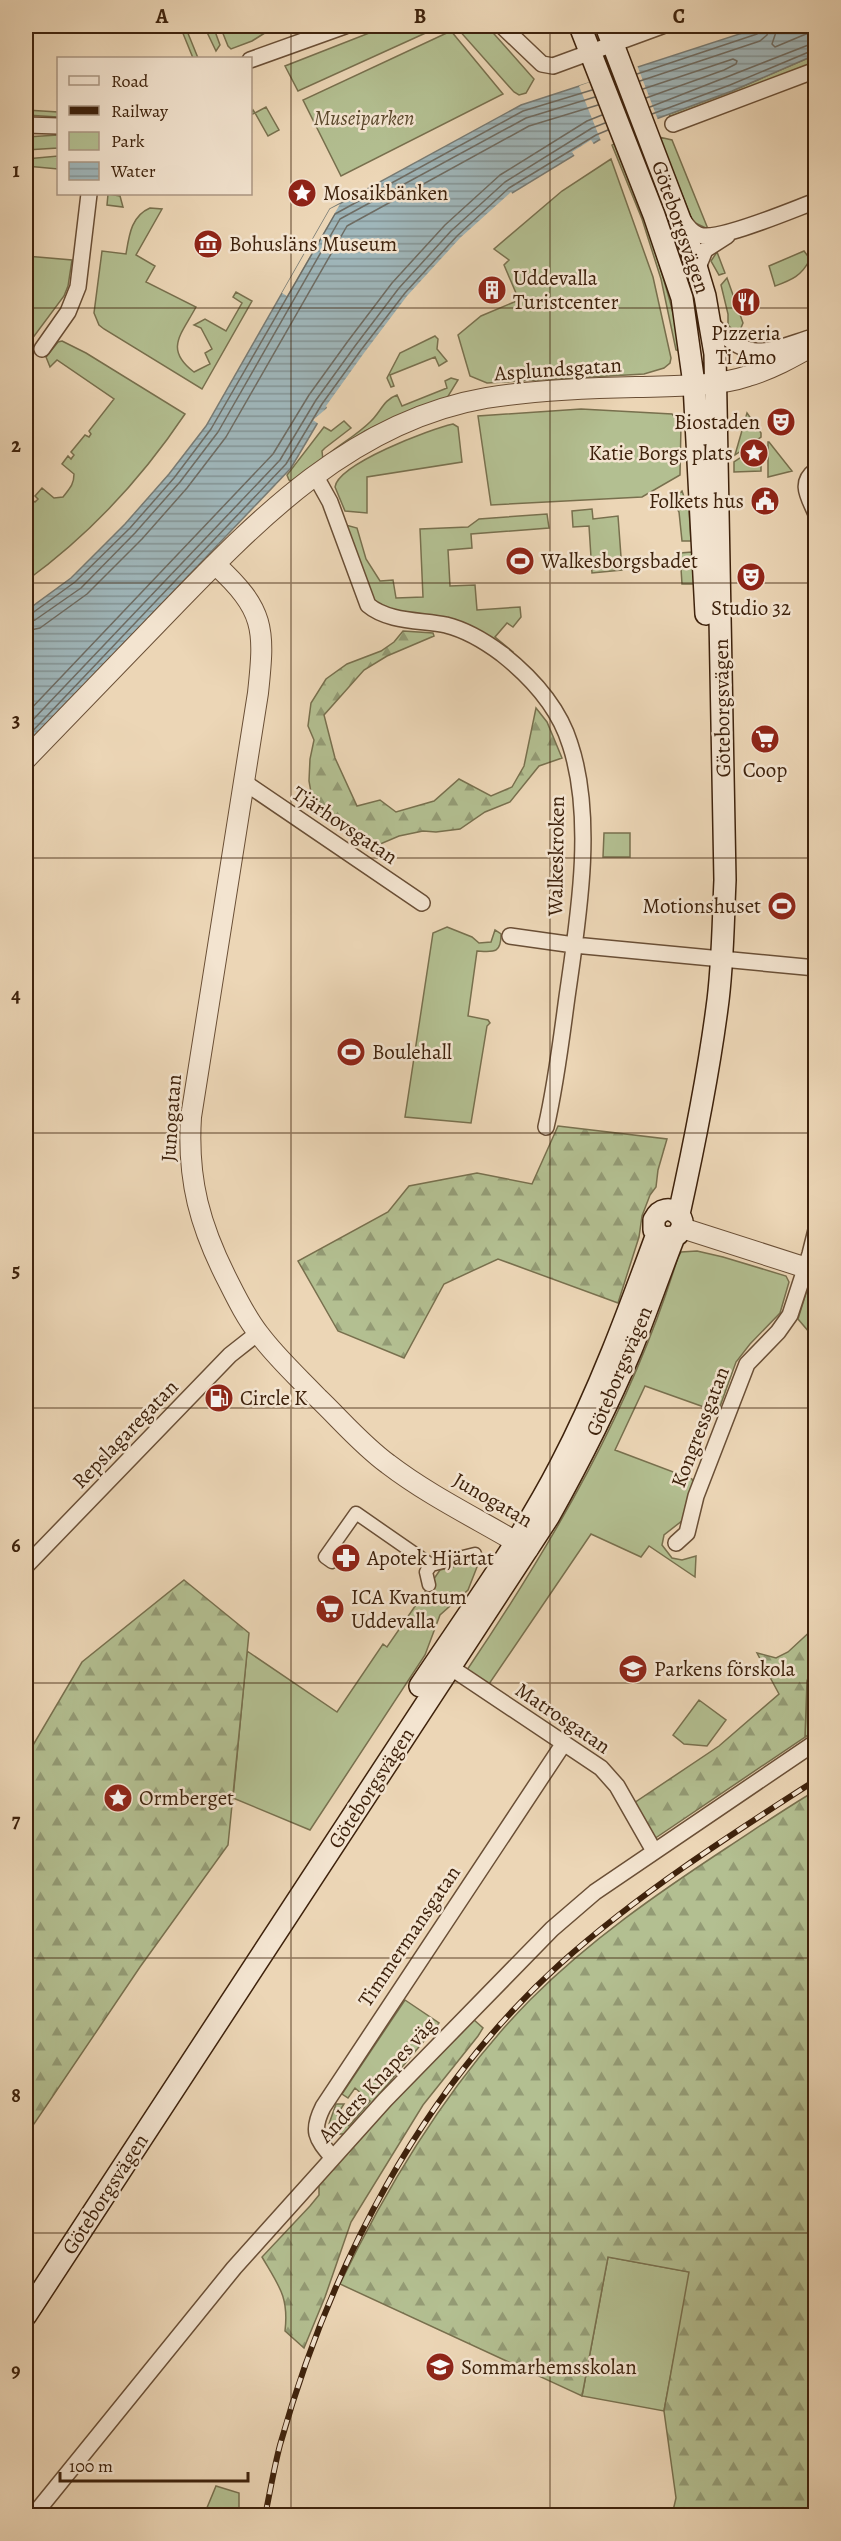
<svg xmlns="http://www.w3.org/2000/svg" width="841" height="2541" viewBox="0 0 841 2541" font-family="Alegreya,serif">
<defs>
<pattern id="forest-firs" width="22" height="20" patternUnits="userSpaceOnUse" patternTransform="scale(1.5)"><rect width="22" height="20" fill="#b3bf91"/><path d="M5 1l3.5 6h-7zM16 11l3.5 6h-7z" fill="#939b75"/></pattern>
<pattern id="water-rules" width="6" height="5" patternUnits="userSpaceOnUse" patternTransform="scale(1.5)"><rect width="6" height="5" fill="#9fb6ba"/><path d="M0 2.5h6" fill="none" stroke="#839496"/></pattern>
</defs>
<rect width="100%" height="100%" fill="#ecd6b6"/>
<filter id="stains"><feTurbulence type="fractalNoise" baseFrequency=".00333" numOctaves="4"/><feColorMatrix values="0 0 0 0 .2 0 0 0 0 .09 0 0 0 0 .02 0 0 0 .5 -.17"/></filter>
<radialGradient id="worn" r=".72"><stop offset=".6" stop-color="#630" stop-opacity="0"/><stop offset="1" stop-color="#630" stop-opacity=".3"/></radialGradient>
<path fill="#b3bf91" stroke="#78704e" stroke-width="1.5" d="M180,26H185L198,58H193Z
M204,26H213L220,45L216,51Z
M220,26H266L268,27V31L252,41L231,49L228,46Z
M387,26H441L298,91L285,66Z
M460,26H487L534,79L526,93L519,95L514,92L457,28Z
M451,31L503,94L341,176L303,100Z
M815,55V70L673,124L669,114L732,91Z
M266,107L279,130L268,136L255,113L250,115L253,110L255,113Z
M26,110L58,112V117L26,115Z
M58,135V148L26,150V137Z
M659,137L672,140L708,229L693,222Z
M616,143C644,213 665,275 682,349L679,351L676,350L661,279L642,219L612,145Z
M58,156V169L26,166V159Z
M611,159L653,277L671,358L670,363L664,368L644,374L487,383L470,376L458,335L481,316L519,300L504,265L509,260L494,249L562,191Z
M108,194L120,196L123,207L107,205Z
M150,208L162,209L136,255L155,266L146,282L196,307C181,335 164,349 194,372L210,364L205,353L212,349L201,328L194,325L205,319L226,331L242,303L233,297L236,292L252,301L202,389L104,329L99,325L94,313L102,251L126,254C129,236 131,216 150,208Z
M804,251L810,259C802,276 791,280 775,286L769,266Z
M717,252L725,273L719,275L711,261Z
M26,256L72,260L68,286L64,296L26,347Z
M727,278L743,323L738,335L728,325V314L721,285Z
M435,336L438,339L437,349L447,361L439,366L435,357L390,375L394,386L391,387L387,378L400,353Z
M62,341L86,353L185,414C142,478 88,536 26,581V508L32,500L35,502L38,499L35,496L42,488L54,498L63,497C69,489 74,485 74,474L62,464L68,456L71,459L74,455L71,452L85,435L89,437L91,434L89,431L114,399L57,360L50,367L46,357L58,342Z
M451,378L458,380L447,398L395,417L365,431L331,454V452C344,442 359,433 370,422C381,412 383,400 397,395L402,406L447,388L445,381Z
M581,409L672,414L681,424L680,475L642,497L491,505L478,416Z
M747,413L761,433V437L735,455Z
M344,421L351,428L325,448L322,451L323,460L294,483L289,480L287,475L324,427L331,431Z
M453,424L458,427L462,462L367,477V513L345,511L335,487C338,464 430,429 453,424Z
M768,442H769L792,471L768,477Z
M761,444V471L734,472V462Z
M682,491L689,511L691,541H682L679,512L672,500Z
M592,509L593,519L618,516L622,570L592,573L589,526L573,527L572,511Z
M547,514L549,528L471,534L472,548L448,550L450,586L475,585L477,610L520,607L521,617L513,627L507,623L495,637L513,652L509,656L497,646L379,607L372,597L346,525L357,528L366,559L380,581L393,580L396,598L423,597L420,529L468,527L479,519Z
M692,552L694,584H682L680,553Z
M604,833H630V857H603Z
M447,927L472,937L479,943L491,942L495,930L501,934C501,954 494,952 477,951L468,1016L488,1020L490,1023L487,1026L471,1123L405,1117L433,933Z
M697,1251L723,1257L786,1276L789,1282L780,1313L750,1344L736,1362L718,1412L645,1386L615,1450L692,1479L694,1485L683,1520L664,1535L662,1545L672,1558L682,1560L696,1556L695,1577L649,1546L641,1557L591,1534L489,1684L467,1670C554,1541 632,1407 678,1257L681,1252Z
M815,1284H816L815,1339L798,1319L807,1290Z
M476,1561L477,1567L468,1590L440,1615L425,1655L310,1830L233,1798L247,1651L337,1712L383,1644L387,1647L440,1570Z
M815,1667V1730L805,1737L807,1681L811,1669Z
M699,1700L726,1720L707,1746L684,1744L673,1735Z
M405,2000L439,2023L346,2134H335L329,2124L336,2104H344L337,2115L349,2126L370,2101L355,2088L348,2098L342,2094Z
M608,2257L690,2272L664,2411L582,2396Z
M216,2486L239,2493V2515H204Z"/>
<path fill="url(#forest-firs)" stroke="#78704e" stroke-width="1.5" d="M403,631L433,633L434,636L387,656L364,670L324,715L335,758L357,806L380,800L396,812L434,801L459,779L491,796L512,787L524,766L536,708L547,722L562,758L539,766L510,802L485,812L460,829L436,832L423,831L399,836L378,845L363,841L326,820L313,804L309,781L310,759L314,740L308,726L311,703L326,679L347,664L381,651L394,642Z
M558,1126L667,1139L658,1170L656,1187L650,1195L642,1216L639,1237L618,1303L498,1259L444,1284L404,1358L338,1331L298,1261L388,1212L409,1186L477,1173L532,1184Z
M184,1580L249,1633L228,1845L140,1967L34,2124L26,2128V1757L82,1662Z
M815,1627V1667L811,1669L807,1681L805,1737L654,1839L634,1803L719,1746L779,1694L757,1653L776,1658L788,1652Z
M815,1791V2515H672L676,2498L664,2411L689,2272L608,2257L582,2396L340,2284C389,2182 451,2080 531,1999C590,1940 658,1893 728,1847C757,1828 786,1808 815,1791Z
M473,2019L483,2028L478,2036L423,2105L351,2222L325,2297L304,2348L285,2331C289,2297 279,2286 262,2257L310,2206L319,2195V2181L337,2160Z"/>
<path fill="url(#water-rules)" stroke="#787b74" stroke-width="1.5" d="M764,26H815V55L732,91L599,140L512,193L462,240L409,297L327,407L291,468L26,746V611L71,578L125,524L169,474L206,426L330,209L521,105Z"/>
<path fill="#ecd6b6" d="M637,65L658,120L601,141L579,86Z
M591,140L595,146L576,158L572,152Z
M511,192L514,196L464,242L412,299L368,356L320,425L313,420L327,408L326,406L364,353L407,296L460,238Z
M340,204L287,296L282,293L330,209Z"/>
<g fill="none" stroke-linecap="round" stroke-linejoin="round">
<path stroke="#6e6c63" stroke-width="1.5" d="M778,26L772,44L775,47L806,34L816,33
M637,74L757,34L761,31L762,26
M640,81L760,41L767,35L769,26
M643,89L733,59L737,61L736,64L724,70L646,98
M650,107L816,42
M652,114L730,85L816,49
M26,615L31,614L75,582L130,528L174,478L211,429L335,214L523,111L592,90
M26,622L35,620L81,588L135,533L180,482L218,432L340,219L526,118L595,97
M26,631L40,628L87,594L142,539L187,488L226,437L347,226L529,126L598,105
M26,714L273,454L309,395L348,341L392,283L445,225L500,175L587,121L602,115
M26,727L280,460L316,400L355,346L399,288L451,231L505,182L592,128L605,123
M26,738L286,464L322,404L361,350L405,293L457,236L509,188L596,135L608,130"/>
<g stroke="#6a4f36" stroke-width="15">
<path id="pedestrian" d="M629,26V27
M332,1562L325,1557L356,1513L431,1565L475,1554
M429,1585L426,1572L431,1565"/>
</g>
<g stroke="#6a4f36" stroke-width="18">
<path id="minor" d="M502,26L542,64L553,66L662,26
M250,60L345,26
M673,124L816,70
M26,125L58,126
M683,220C687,226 692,233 699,235C718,242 794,209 816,201
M697,270L705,250L727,236
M710,322C751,365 764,352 816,336
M42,349L68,312L78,287L89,194
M816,470C798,483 809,497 816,514
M315,475L330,502L368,605C388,622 421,620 446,625C466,630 486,642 502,654C531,677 559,708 570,744C595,819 578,920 567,997C561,1041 556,1084 546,1127
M244,782L422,903
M510,936L574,945L816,968
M676,1543L687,1533L696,1496L747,1364L778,1332L790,1315L810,1254L816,1230
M26,1566L230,1355L258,1333
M450,1667L601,1768L617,1786L654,1851
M332,2157C316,2138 311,2131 323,2107L564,1743
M33,2516L234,2268L385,2100L552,1929L595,1892L816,1742"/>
</g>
<g stroke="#6a4f36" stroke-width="22">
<path id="tertiary" d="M215,564C265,610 265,628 258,693L191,1117C187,1180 200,1227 229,1283C238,1301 247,1319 259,1334C276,1357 298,1377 318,1398C341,1420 362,1445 388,1464C431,1497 482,1521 528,1549
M26,759C73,710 121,661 169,611C259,518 353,421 486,398C535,390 587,388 636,387C670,386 716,387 748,376C772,369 793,357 816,344
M682,1228L816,1271"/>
</g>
<g stroke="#3e220c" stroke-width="24">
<path id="secondary" d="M580,26L654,215L682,298L694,384L706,614
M606,26L690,246L705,296L715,354L725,880C723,923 723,966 717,1008C708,1077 694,1146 679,1214
M420,1686C468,1614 520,1543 560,1466C599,1392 628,1313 657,1234
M26,2315L549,1516C579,1462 607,1407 631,1350C646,1313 659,1275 674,1237C697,1222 666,1195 654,1220V1230L662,1238L674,1237"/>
</g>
<use href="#pedestrian" stroke="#f3e4d0" stroke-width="12"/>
<use href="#minor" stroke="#f3e4d0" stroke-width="15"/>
<use href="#tertiary" stroke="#f3e4d0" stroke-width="20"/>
<use href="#secondary" stroke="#f3e4d0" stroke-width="21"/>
<g stroke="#3e220c" stroke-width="6">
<path id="rail" d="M265,2516C270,2492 274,2468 280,2445C330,2267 421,2090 560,1964C638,1894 727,1837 816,1780"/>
</g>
<use href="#rail" stroke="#f3e4d0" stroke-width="4" stroke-dasharray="11" stroke-linecap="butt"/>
</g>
<path fill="none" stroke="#3e220c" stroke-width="1.5" stroke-opacity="0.55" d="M291,26V2516M550,26V2516M26,308H816M26,583H816M26,858H816M26,1133H816M26,1408H816M26,1683H816M26,1958H816M26,2233H816"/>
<defs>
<g id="sight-disc" transform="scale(1.5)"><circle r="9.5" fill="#8f2418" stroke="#f3e4d0"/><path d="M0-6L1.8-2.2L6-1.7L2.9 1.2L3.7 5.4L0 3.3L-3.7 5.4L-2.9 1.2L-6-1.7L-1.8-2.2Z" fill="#fff"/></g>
<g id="museum-disc" transform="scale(1.5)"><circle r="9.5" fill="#8f2418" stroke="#f3e4d0"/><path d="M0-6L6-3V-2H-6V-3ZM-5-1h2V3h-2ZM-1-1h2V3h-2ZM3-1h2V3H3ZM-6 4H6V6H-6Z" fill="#fff"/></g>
<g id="building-disc" transform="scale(1.5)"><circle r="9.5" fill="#8f2418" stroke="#f3e4d0"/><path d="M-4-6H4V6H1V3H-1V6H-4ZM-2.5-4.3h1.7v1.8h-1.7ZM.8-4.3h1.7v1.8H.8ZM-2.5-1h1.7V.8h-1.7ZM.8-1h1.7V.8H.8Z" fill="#fff"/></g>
<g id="restaurant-disc" transform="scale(1.5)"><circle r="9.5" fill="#8f2418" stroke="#f3e4d0"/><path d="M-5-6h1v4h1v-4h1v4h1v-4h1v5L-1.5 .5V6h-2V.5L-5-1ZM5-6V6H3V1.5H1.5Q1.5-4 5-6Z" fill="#fff"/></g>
<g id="theatre-disc" transform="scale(1.5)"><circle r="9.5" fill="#8f2418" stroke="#f3e4d0"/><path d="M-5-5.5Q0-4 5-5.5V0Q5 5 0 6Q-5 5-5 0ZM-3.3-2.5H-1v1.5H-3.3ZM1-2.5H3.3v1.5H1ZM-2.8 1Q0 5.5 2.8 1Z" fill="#fff"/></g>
<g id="civic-disc" transform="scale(1.5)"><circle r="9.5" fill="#8f2418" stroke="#f3e4d0"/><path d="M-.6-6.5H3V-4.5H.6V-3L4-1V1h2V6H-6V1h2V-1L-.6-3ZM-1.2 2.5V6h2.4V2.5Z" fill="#fff"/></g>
<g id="stadium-disc" transform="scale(1.5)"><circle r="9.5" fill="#8f2418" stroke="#f3e4d0"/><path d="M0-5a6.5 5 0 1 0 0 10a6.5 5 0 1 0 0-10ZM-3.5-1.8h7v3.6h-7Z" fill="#fff"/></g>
<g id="supermarket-disc" transform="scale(1.5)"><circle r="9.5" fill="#8f2418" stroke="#f3e4d0"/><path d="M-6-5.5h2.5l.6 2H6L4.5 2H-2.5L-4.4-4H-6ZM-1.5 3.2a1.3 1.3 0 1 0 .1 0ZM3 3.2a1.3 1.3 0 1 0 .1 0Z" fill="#fff"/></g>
<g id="fuel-disc" transform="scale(1.5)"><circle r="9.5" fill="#8f2418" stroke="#f3e4d0"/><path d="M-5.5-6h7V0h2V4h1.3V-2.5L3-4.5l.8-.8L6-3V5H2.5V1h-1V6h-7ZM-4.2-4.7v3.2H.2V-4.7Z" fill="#fff"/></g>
<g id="pharmacy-disc" transform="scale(1.5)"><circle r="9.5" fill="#8f2418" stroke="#f3e4d0"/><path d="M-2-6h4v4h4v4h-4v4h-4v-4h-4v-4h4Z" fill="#fff"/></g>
<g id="school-disc" transform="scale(1.5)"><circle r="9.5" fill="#8f2418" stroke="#f3e4d0"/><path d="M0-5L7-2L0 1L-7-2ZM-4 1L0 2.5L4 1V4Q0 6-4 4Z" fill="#fff"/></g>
</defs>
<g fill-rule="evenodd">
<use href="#sight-disc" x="302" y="193"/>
<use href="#museum-disc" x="208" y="244"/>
<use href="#building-disc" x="492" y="290"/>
<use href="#restaurant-disc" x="746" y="302"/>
<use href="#theatre-disc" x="781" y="422"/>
<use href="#sight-disc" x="754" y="453"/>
<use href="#civic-disc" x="765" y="501"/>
<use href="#stadium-disc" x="520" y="561"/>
<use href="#theatre-disc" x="751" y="577"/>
<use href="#supermarket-disc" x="765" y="739"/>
<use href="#stadium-disc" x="782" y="906"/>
<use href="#stadium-disc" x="351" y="1052"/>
<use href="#fuel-disc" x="219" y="1398"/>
<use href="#pharmacy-disc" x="346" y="1558"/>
<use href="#supermarket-disc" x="330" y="1609"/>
<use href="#school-disc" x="633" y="1669"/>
<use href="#sight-disc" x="118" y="1798"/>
<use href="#school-disc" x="440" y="2367"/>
</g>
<g text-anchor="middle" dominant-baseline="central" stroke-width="5" stroke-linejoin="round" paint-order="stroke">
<g font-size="21" font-style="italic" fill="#5b492d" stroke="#f3e4d0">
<text x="364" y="118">Museiparken</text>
</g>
<g font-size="21" fill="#3e220c" stroke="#f3e4d0" text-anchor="start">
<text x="323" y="193">Mosaikbänken</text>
<text x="229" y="244">Bohusläns Museum</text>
<text x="513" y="278">Uddevalla<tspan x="513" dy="24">Turistcenter</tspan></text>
<text x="746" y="333" text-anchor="middle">Pizzeria<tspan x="746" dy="24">Ti Amo</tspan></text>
<text x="760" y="422" text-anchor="end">Biostaden</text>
<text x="733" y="453" text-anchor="end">Katie Borgs plats</text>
<text x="744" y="501" text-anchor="end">Folkets hus</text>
<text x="541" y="561">Walkesborgsbadet</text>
<text x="751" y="608" text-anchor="middle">Studio 32</text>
<text x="765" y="770" text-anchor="middle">Coop</text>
<text x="761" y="906" text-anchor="end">Motionshuset</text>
<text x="372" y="1052">Boulehall</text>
<text x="240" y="1398">Circle K</text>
<text x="367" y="1558">Apotek Hjärtat</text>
<text x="351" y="1597">ICA Kvantum<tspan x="351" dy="24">Uddevalla</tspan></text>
<text x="654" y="1669">Parkens förskola</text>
<text x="139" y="1798">Ormberget</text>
<text x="461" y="2367">Sommarhemsskolan</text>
</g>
<g font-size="21" fill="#3e220c" stroke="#f3e4d0">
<text transform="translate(681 227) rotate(71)">Göteborgsvägen</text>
<text transform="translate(558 369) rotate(-4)">Asplundsgatan</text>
<text transform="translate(722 708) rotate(-91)">Göteborgsvägen</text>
<text transform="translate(345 825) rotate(34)">Tjärhovsgatan</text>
<text transform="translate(556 856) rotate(-89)">Walkeskroken</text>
<text transform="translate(171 1118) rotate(-86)">Junogatan</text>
<text transform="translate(619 1371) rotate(-67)">Göteborgsvägen</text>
<text transform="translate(700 1427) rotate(-69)">Kongressgatan</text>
<text transform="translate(125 1434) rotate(-46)">Repslagaregatan</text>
<text transform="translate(493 1500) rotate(30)">Junogatan</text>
<text transform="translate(563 1718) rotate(34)">Matrosgatan</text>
<text transform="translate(371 1788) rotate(-57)">Göteborgsvägen</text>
<text transform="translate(409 1936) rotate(-56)">Timmermansgatan</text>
<text transform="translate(377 2080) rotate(-47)">Anders Knapes väg</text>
<text transform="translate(105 2194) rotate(-57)">Göteborgsvägen</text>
</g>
</g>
<rect width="841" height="2541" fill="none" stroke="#ecd6b6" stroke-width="66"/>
<rect x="57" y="57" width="195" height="138" fill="#f3e4d0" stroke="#ab9682" stroke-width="1.5"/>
<rect x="69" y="76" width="30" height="9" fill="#f3e4d0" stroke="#ab9682" stroke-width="1.5"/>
<text x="111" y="87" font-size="18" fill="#3e220c">Road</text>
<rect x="69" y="106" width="30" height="9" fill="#3e220c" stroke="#ab9682" stroke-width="1.5"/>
<text x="111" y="117" font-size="18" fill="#3e220c">Railway</text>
<rect x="69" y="132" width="30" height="18" fill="#b3bf91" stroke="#ab9682" stroke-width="1.5"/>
<text x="111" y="147" font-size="18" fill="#3e220c">Park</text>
<rect x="69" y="162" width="30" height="18" fill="url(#water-rules)" stroke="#ab9682" stroke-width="1.5"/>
<text x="111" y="177" font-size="18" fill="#3e220c">Water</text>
<path d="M60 2472v9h188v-9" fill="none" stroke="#3e220c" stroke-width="3"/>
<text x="69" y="2472" font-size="18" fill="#3e220c" stroke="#f3e4d0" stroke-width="4.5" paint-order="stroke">100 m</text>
<rect x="33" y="33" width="775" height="2475" fill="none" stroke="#3e220c" stroke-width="2"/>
<g font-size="20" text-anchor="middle" font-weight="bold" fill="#3e220c">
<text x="162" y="23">A</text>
<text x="420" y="23">B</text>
<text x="679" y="23">C</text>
<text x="16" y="177">1</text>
<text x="16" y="452">2</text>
<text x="16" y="727">3</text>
<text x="16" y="1002">4</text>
<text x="16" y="1277">5</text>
<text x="16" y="1552">6</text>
<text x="16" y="1827">7</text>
<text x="16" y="2102">8</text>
<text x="16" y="2377">9</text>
</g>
<rect width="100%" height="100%" filter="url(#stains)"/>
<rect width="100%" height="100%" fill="url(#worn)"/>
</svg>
